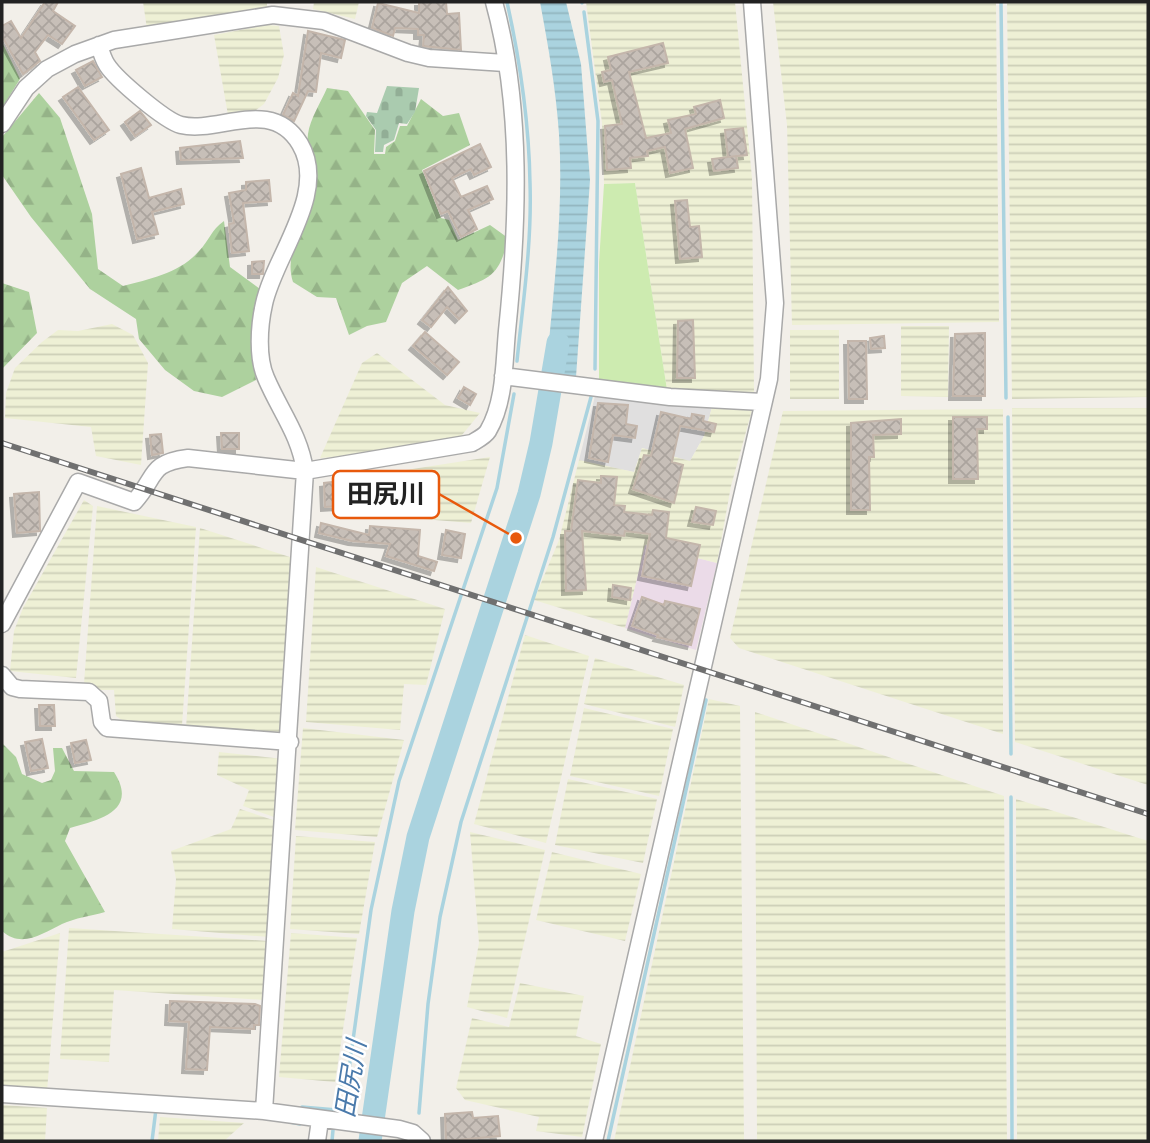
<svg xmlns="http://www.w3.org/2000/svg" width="1150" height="1143" viewBox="0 0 1150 1143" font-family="Rubik,'Noto Sans JP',sans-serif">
<defs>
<pattern id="farmland-rules" width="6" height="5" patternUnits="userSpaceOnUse" patternTransform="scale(1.75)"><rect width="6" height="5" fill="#eef0d5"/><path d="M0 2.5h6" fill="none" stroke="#ccceb7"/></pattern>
<pattern id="forest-firs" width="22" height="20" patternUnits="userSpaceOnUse" patternTransform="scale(1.75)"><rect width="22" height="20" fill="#add19e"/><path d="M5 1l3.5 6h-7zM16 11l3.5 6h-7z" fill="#95b388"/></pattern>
<pattern id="cemetery-stones" width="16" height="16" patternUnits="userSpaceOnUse" patternTransform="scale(1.75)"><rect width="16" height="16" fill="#aacbaf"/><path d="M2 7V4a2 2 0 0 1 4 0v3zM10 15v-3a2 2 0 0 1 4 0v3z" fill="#92ae96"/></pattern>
<pattern id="water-rules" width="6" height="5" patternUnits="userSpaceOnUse" patternTransform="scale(1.75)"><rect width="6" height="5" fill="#aad3df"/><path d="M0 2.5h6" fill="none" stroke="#92b5bf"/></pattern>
<pattern id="building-cross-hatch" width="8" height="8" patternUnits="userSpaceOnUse" patternTransform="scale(1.75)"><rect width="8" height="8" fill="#c7bfb8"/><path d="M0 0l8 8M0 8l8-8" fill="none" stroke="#aba49e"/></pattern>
<filter id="shadow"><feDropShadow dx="-4" dy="4" stdDeviation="0" flood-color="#0004"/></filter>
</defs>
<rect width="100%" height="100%" fill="#f2efe9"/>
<path fill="#e0dfdf" d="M595,396L654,401L712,407L704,436L690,461L642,448L634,472L579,460Z"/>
<path fill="#ebdbe8" d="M645,544L717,563L696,650L625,628Z"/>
<path fill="url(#farmland-rules)" d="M143,2H267V8L147,29Z
M314,2H359L355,19L313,9Z
M586,2H735L752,178L754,394L667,390L635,183L604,184L602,123Z
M773,2H996L999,322L792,325L787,125Z
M1007,2H1148V397L1012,399Z
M267,25L279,26L284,55L278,78L264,104L252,113L228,115L214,35Z
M112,324L133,335L148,363L141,465L96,456L91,427L5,418L6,393L15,368L42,342L58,330L78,331Z
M901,326H949L948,397L901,396Z
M790,330H839V399H790Z
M377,353L445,405L480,413L458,440L393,452L320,458L362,363Z
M712,407L752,410L731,486L717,563L645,545L625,628L534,600L559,540L579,460L634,472L642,448L690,461L704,436Z
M1012,408H1148V785L1015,742Z
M1003,409V734L739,648L730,638L783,411Z
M490,457L471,523L363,514L380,474Z
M84,500L93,506L76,678L10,671L14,631L23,608Z
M97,506L196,527L182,725L125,722L116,716L114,690H101L84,684Z
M200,528L293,558L281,735L186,728Z
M316,567L445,609L426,685L404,684L400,730L306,722Z
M525,635L589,656L546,843L474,824Z
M595,658L684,685L675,727L584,704Z
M709,699L740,706L744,1141H614Z
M584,708L673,729L659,796L570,776Z
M755,712L1004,796L1007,1141H757Z
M303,728L404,740L377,837L295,830Z
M219,752L283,759L277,818L243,806L249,790L217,775Z
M568,779L657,799L643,863L555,845Z
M1016,799L1148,841V1141H1017Z
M240,809L279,822L269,937L172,929L176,879L171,851L231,829Z
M470,832L545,850L507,1018L467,1007L479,943Z
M296,836L375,842L359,934L290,929Z
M552,852L641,874L625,941L536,920Z
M69,928L268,941L264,1000L114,990L109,1062L60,1059Z
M60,933L47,1091L2,1087V952Z
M291,933L357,938L335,1082L279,1077Z
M520,983L584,996L576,1036L601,1044L582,1137L536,1131L539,1117L465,1100L456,1088L472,1018L509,1027Z
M2,1105L47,1108L45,1141H2Z
M160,1117L244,1123L224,1141H158Z"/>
<path fill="#cdebb0" d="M635,183L667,390L599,380V263L604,184Z"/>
<path fill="url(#forest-firs)" d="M2,42L20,79L2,108Z
M327,88L348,91L375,130L374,154H385L386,147L395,141L400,126H407L421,99L443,116L459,113L470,145L422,170L441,218L449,220L458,240L490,225L508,238C500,274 492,278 458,290L427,266L402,283L386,322L367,326L349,335L336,298L317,297L293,282C283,253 306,223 314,194C320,173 305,155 308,134C310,119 321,102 327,88Z
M39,93L60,118L92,214L98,269L123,286C150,279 180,273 199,251C209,241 211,230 224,221L230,267L260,289C252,320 251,347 256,380L222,397L194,391L165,370L139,339L136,319L90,289L31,217L2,175V137Z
M2,283L29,292L37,333L2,369Z
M2,743L16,757L22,774L42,783L51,780L55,771L53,748H62L74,771L114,772C139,811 99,820 70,828L65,841L105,912C91,916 75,918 62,924C43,933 22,949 2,931Z"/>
<path fill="url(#cemetery-stones)" d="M387,86L419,88L415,112L407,124L399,123L394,140L384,145L383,152H375L376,130L366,116L367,112L377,113Z"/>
<path fill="url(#water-rules)" d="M540,2H566L581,64L590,180L576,377L546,373C553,294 564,213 559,134C556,89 548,45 540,2Z"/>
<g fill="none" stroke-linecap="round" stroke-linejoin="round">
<path stroke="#aad3df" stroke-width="3.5" d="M507,2C520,61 529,122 530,183C532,243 523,302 517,361
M582,2V3
M1001,2L1006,398
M584,12L598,121L595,369
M1008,417L1011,754
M1011,797L1012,1141
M302,1112V1107L337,1110L340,1088L349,1069L371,910L399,781L497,488L514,394
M419,1113L428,1004L440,917L461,822L553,537L591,397
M290,1122L300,1124
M152,1141L156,1109
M332,1141L333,1130
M608,1141L706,700"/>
<path stroke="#aad3df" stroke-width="23" d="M370,1141L403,911L418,837L529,494L541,443L558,343"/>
</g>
<path fill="url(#building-cross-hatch)" stroke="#c4b6ab" stroke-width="2" filter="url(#shadow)" d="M45,2H58L53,11L75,26L62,44L48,35L35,52L40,61L23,74L2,36V26L11,21L21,38Z
M419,2H446L447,14L459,13L461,50L423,46L424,35H418V29L395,28L393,36L372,28L378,3L419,13Z
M308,31L345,40L341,58L321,53L316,92L308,91L294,121L283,115L293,93L298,96Z
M663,43L668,63L629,72L646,138L671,133L668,120L696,114L694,107L720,100L724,118L685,129L693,168L670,173L665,147L647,151L648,156L630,158L631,168L607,170L605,126L622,124L612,80L604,82L602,72L611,70L608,57Z
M93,61L102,77L85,86L76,70Z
M78,87L109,130L94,140L63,97Z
M140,111L151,125L135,136L125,122Z
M743,128L747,155L728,157L725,130Z
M240,141L243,158L181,160L180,148Z
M480,144L491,167L474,175L471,169L452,178L461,197L487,186L493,199L468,210L477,229L461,237L448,211L441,214L424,171Z
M736,156L738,168L714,171L712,159Z
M141,168L149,198L181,189L184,204L152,212L158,234L137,239L121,174Z
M269,180L271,201L243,203L249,251L232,253L229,224L234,223L229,193L246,190V182Z
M687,200L690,227L699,226L702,257L680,259L675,201Z
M264,261L263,274H252V262Z
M448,287L467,311L459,319L447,307L431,327L422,320Z
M693,320L695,378H677L678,321Z
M425,332L459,362L447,375L413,346Z
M985,333V396H953L955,334Z
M884,336L885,348L871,349L870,338Z
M848,341H866L867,399H849Z
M464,387L476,394L470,405L458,398Z
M598,403L628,405L626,424L637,426L635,438L613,435L608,462L589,458Z
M661,412L691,419L692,414L704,416L703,421L716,424L714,432L680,426L672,462L683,465L674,503L633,489L644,455L651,456Z
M953,417H987V429H977L978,479H953Z
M901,419V434L873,435L874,457H869L870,510H851V423Z
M221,433H239V449H222Z
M161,434L163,453L152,455L150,435Z
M601,476L617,477L614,505L625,506L624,512L652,515L653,510L669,512L666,538L700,545L691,586L642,576L650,534L625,531L624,536L582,531L586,590L566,591L565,531H571L578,480L601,483Z
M351,480H365V501L339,500V506L325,507L324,483Z
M39,492L40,531L17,533L14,494Z
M696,507L716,511L713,525L692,522Z
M321,523L369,535L370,526L420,530L418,556L437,562L434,571L386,556L390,544L352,541L319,533Z
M446,530L465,534L461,558L442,555Z
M613,585L631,588L630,600L612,597Z
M642,597L664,605L665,601L700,609L691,645L657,637L658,635L632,626Z
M39,705H54L55,726H40Z
M42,739L48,768L31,771L25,742Z
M86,740L91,760L75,763L71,743Z
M170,1001L255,1004L260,1006L259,1025H254V1029L210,1027L207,1070L186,1069L189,1022L169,1021Z
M472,1112L473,1118L498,1116L500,1136L446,1141L445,1114Z"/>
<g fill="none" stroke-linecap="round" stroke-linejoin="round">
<g stroke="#a9a9a9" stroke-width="19">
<path id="minor" d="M99,45C101,52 103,59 107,65C116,79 165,121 181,125C219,134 271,96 300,144C329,193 274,256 264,304C259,326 257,358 266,378C280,411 300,435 305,471L264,1111
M2,124L26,88L47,69L75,54L114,40L273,15L324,21L408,53L429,58L505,63
M503,376L670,397L762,402
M2,624L78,482L134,502C157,477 148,463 188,458L305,471L472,443C477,440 485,436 488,431C505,402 504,363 507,331C518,224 523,108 494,2
M2,675L12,687L20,689L89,692L99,701L102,722L107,728L290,742
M2,1094L264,1111L399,1129L413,1133L422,1141
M317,1141L320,1120
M594,1141L769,379L775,303L752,2"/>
</g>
<use href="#minor" stroke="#fff" stroke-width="16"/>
<g stroke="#707070" stroke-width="6">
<path id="rail" d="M2,443L1148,814"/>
</g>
<use href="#rail" stroke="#fff" stroke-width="3.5" stroke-dasharray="10" stroke-linecap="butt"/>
</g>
<g text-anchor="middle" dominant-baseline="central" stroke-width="5" stroke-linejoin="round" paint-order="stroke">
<g font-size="26" font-style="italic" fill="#4a7aab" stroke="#fff">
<text transform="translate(351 1079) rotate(-81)">田尻川</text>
</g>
</g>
<path fill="none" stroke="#e8590c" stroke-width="2.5" d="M516 538L439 494"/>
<circle fill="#e8590c" stroke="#fff" stroke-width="2.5" cx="516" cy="538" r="7"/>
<rect fill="#fff" stroke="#e8590c" stroke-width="2.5" x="333" y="471" width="106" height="47" rx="7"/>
<g font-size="26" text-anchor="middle" font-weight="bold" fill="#222">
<text x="386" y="503">田尻川</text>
</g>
<rect width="1150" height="1143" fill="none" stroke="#222222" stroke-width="7"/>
</svg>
